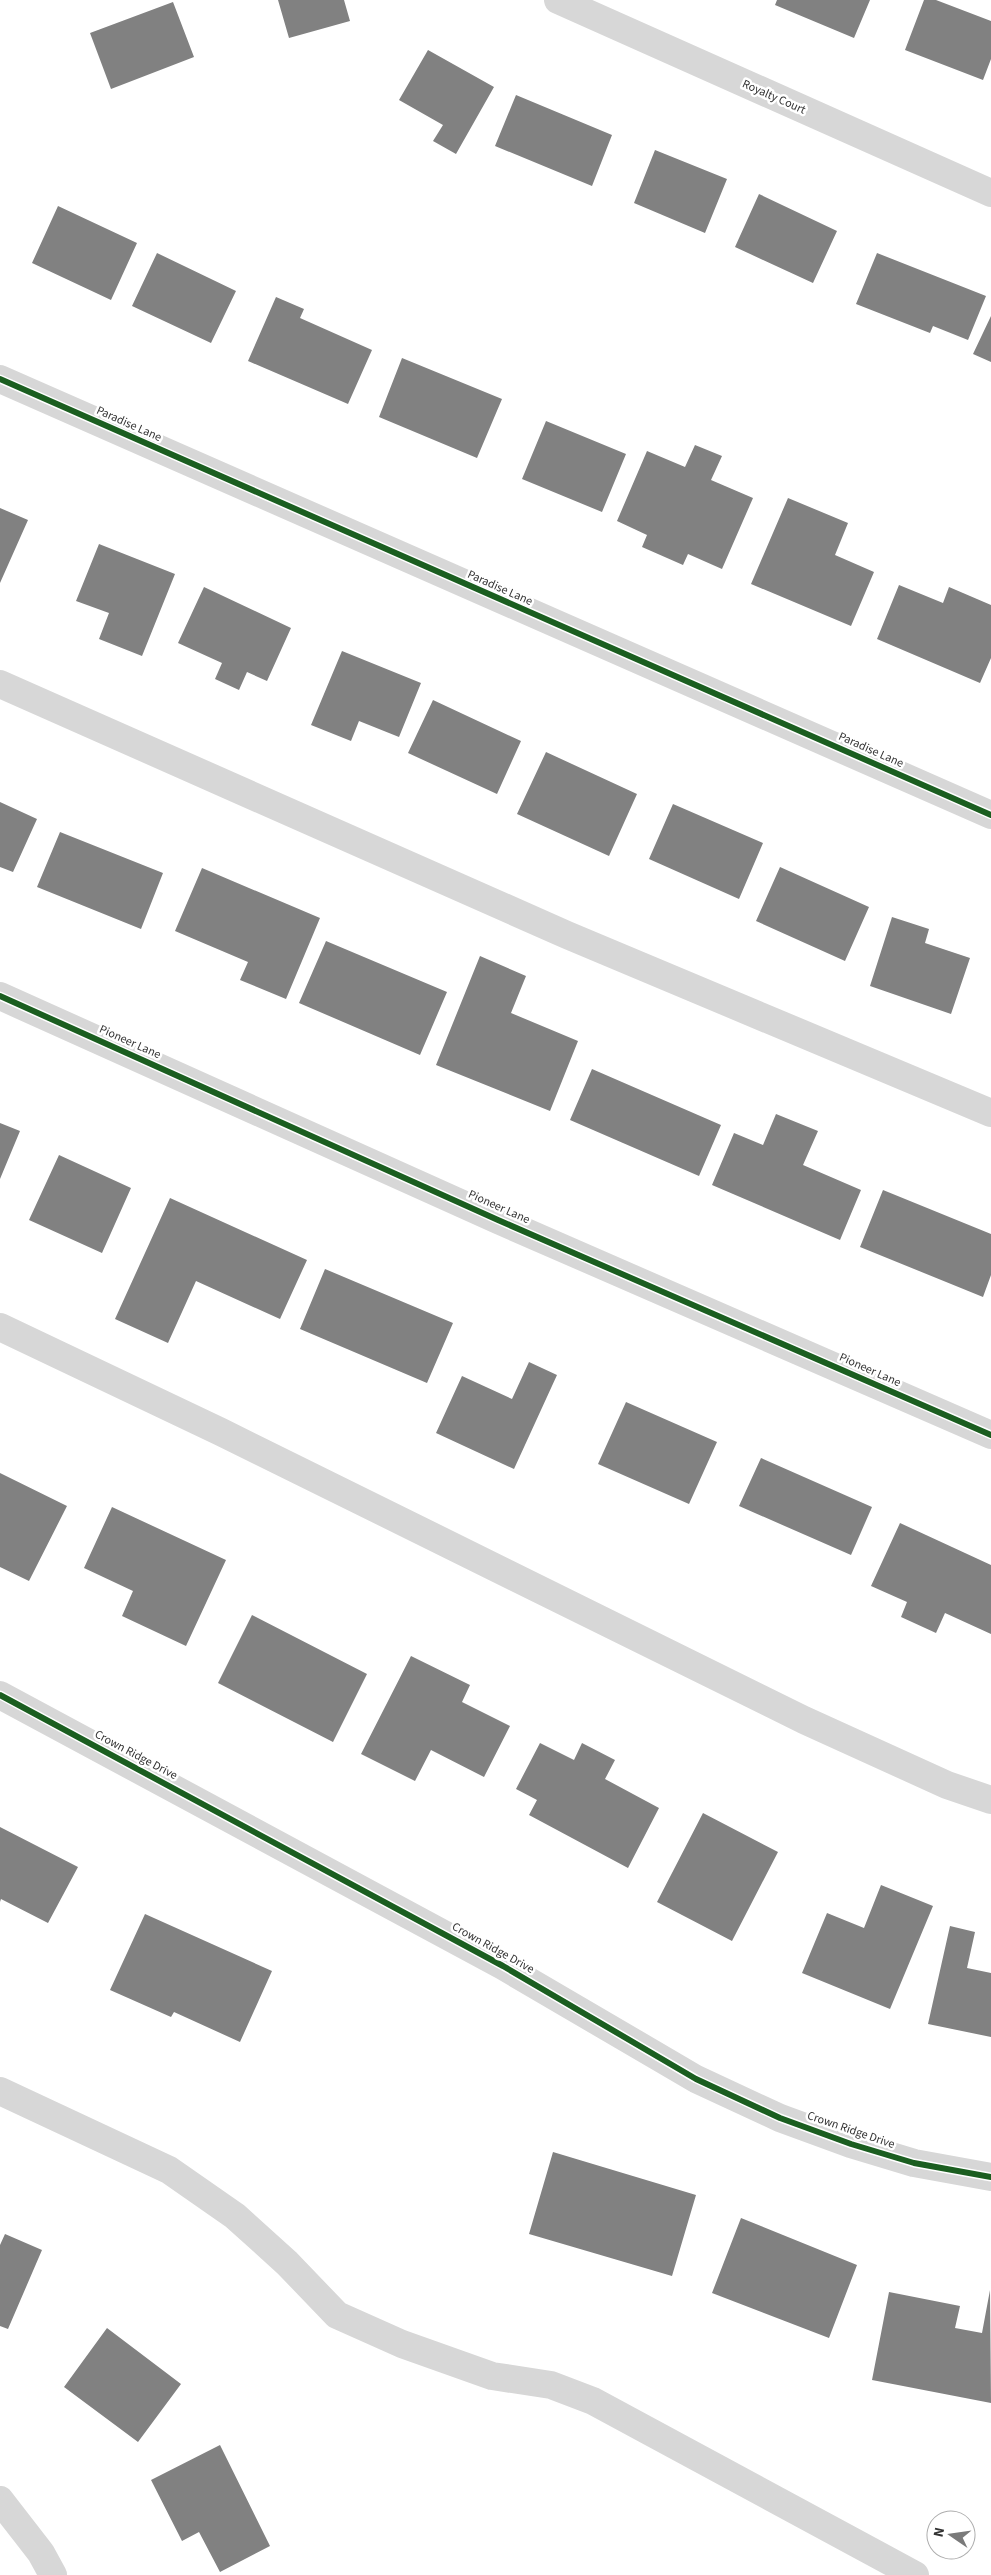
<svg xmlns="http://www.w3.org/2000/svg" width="991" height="2575" viewBox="0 0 991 2575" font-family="'Source Sans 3',sans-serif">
<rect width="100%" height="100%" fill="#fff"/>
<path fill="#818181" d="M278,0H344L350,21L289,38Z
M777,0H870L854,38L775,5Z
M924,0H936L991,21V59L983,80L905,50Z
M173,2L194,57L111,89L90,33Z
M428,50L494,87L456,154L433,141L443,125L399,100Z
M516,95L612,135L592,186L495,146Z
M655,150L727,179L705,233L634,203Z
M759,194L837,231L813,283L735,247Z
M58,206L137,243L111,300L32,263Z
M157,253L236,291L211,343L132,306Z
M877,253L986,296L968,340L933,326L930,333L856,304Z
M276,297L304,309L300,318L372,350L348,404L248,361Z
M991,316V362L973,354Z
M402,358L502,399L477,458L379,417Z
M546,421L626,454L602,512L522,479Z
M695,445L722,456L711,480L753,498L722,569L688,554L683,565L642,547L647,535L617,521L647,451L685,467Z
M788,498L848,523L835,555L874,572L851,626L751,584Z
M0,508L28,520L0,583Z
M99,544L175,574L142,656L99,639L109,613L76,601Z
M899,585L943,603L949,587L991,605V658L980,683L877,639Z
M204,587L291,628L267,681L247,672L239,690L215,679L222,663L178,643Z
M342,651L421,683L399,737L359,721L351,741L311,725Z
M433,700L521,741L497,794L408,753Z
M546,752L637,794L609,856L517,814Z
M0,802L37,819L13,872L0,867Z
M673,804L763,843L739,899L649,859Z
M60,832L163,873L141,929L37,887Z
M780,867L869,907L845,961L756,921Z
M202,868L320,918L286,999L240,980L248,962L175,931Z
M892,917L929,929L925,943L970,958L951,1014L870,986Z
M326,941L447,992L420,1055L299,1003Z
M480,956L526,976L511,1013L578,1041L550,1111L436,1065Z
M592,1069L721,1125L699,1176L570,1120Z
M776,1114L818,1131L803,1165L861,1190L840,1240L712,1185L734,1133L763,1145Z
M0,1123L20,1131L0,1179Z
M59,1155L131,1188L102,1253L29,1220Z
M883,1190L991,1234V1275L983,1297L860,1247Z
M170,1198L307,1260L280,1319L196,1281L168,1343L115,1319Z
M325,1269L453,1323L427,1383L300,1329Z
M529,1362L557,1375L514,1469L436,1433L462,1376L512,1399Z
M626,1402L717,1442L689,1504L598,1464Z
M761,1458L872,1507L851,1555L739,1506Z
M0,1473L67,1506L29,1581L0,1567Z
M112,1507L226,1560L186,1646L122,1616L133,1591L84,1568Z
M900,1523L991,1565V1634L945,1613L936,1633L901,1617L907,1602L871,1586Z
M252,1615L367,1674L333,1742L218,1683Z
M411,1656L470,1685L462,1702L510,1726L484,1777L431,1750L415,1781L361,1754Z
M540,1743L574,1760L582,1743L615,1760L605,1779L659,1808L628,1868L529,1815L537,1800L516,1789Z
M703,1813L778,1852L732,1941L657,1902Z
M0,1827L78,1867L48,1923L1,1899L0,1902Z
M881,1885L933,1906L890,2009L802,1973L827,1913L864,1928Z
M145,1914L272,1971L240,2042L174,2012L171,2017L110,1990Z
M950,1926L975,1932L967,1968L991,1973V2037L928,2024Z
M553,2152L696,2195L672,2276L529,2234Z
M741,2218L857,2265L829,2338L712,2293Z
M5,2234L42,2250L8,2329L0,2326V2245Z
M990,2290L991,2403L872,2380L889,2292L960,2306L955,2328L982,2333Z
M107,2328L181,2384L138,2442L64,2387Z
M220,2445L270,2546L220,2572L199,2532L182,2541L151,2480Z"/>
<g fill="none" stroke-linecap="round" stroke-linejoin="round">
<path stroke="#d7d7d7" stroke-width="28" d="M558,0L991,193
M0,379L991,815
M0,684L567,935L991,1113
M0,996L498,1220L991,1435
M0,1327L221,1432L804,1720L947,1785L991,1800
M0,1695L503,1966L696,2079L780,2118L851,2144L914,2163L991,2177
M0,2091L169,2170L235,2216L287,2263L337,2315L402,2344L492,2376L551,2385L593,2401L915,2575
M0,2500L41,2553L53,2575"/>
<g stroke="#fff" stroke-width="9">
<path id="cycleway" d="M0,379L991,815
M0,996L498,1220L991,1435
M0,1695L503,1966L696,2079L780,2118L851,2144L914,2163L991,2177"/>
</g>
<use href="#cycleway" stroke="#1b5e20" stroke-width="6"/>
</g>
<g text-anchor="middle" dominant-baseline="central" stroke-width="5" stroke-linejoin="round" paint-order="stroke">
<g font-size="12" fill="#333" stroke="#fff">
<text transform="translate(774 97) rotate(24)">Royalty Court</text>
<text transform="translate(129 424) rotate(24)">Paradise Lane</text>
<text transform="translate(500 588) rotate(24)">Paradise Lane</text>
<text transform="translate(871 750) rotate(24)">Paradise Lane</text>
<text transform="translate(130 1042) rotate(24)">Pioneer Lane</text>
<text transform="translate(499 1207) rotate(24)">Pioneer Lane</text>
<text transform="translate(870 1370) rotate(24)">Pioneer Lane</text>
<text transform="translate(136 1755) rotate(28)">Crown Ridge Drive</text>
<text transform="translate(493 1948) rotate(29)">Crown Ridge Drive</text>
<text transform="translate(851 2130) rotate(19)">Crown Ridge Drive</text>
</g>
</g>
<g transform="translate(951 2535) rotate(283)"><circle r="24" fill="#ffffff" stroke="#adadad"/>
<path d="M0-4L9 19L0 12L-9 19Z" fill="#7a7a7a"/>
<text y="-8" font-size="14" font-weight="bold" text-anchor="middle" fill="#333333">N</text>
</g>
</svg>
